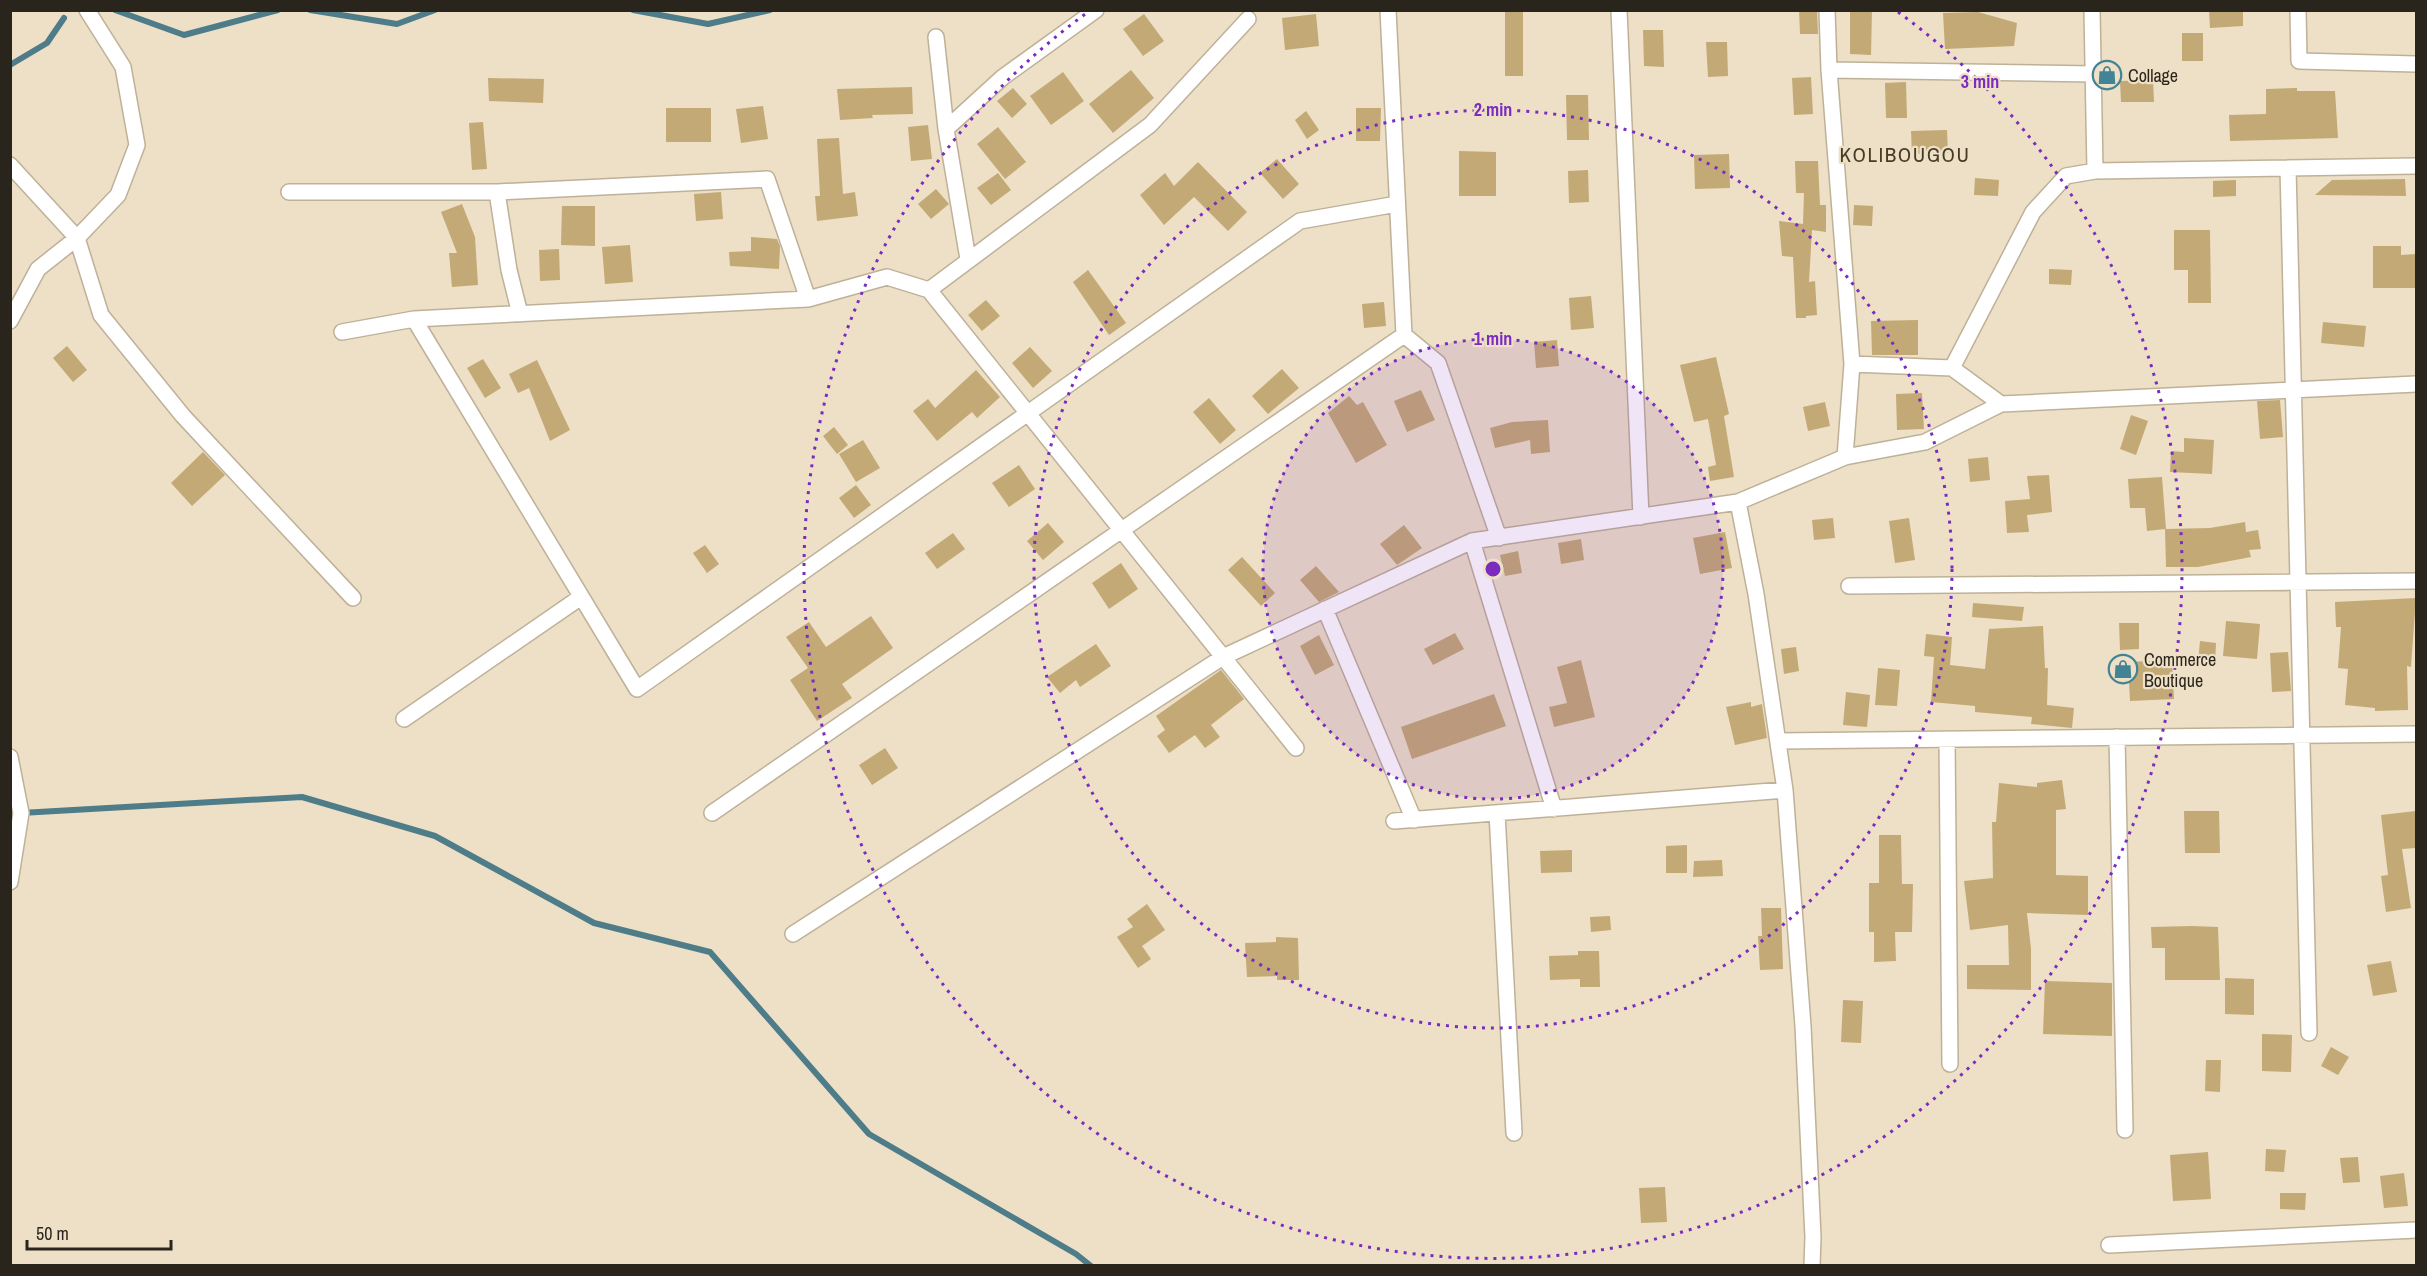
<svg xmlns="http://www.w3.org/2000/svg" width="2427" height="1276" viewBox="0 0 2427 1276" font-family="'Archivo Narrow',sans-serif">
<rect width="100%" height="100%" fill="#ede0c6"/>
<g fill="none" stroke-linecap="round" stroke-linejoin="round">
<path stroke="#4e7c88" stroke-width="6" d="M115,10L184,35L278,10
M310,10L397,24L435,10
M633,10L708,24L770,10
M10,65L47,43L64,18
M10,807L21,813L302,797L435,836L594,923L710,952L869,1134L1076,1254L1091,1266"/>
</g>
<path fill="#c3a975" d="M1799,10H1817L1818,34H1800Z
M1850,10H1872L1871,55L1850,54Z
M2209,10H2243V26L2210,28Z
M1505,11H1523V76H1505Z
M1978,12L2017,23L2014,46L1945,49L1943,13Z
M1144,14L1164,41L1143,56L1123,29Z
M1316,14L1319,46L1285,50L1282,18Z
M1643,30H1663L1664,67L1644,66Z
M2182,33H2203V61H2182Z
M1706,42H1727L1728,76L1708,77Z
M1131,70L1154,98L1113,133L1089,104Z
M1063,72L1084,101L1051,125L1030,96Z
M1811,77L1813,114L1794,115L1792,78Z
M488,78L544,79L543,103L489,101Z
M2153,80L2154,102H2121L2120,81Z
M1906,82L1907,118H1886L1885,83Z
M912,87L913,114L872,115L873,118L840,120L837,89Z
M1013,88L1027,104L1012,118L997,101Z
M2297,88V91H2335L2338,138L2230,141L2229,115L2266,114V89Z
M1566,95H1588L1589,140H1567Z
M763,106L768,139L741,143L736,109Z
M666,108H711V142H666Z
M1356,108H1381L1380,141H1356Z
M1306,111L1319,130L1307,139L1295,120Z
M483,122L487,169L472,170L469,123Z
M928,125L932,159L911,161L908,127Z
M998,127L1026,162L1005,179L977,144Z
M1947,130L1948,153L1912,154L1911,131Z
M839,138L843,194L855,192L858,216L817,221L815,196H820L817,139Z
M1459,151L1496,152V196H1459Z
M1729,154L1730,188L1695,189L1694,155Z
M1277,159L1299,184L1283,199L1260,173Z
M1795,161H1818L1820,205H1826V232L1812,230L1809,282L1815,281L1817,315L1806,316V318H1796L1793,257L1782,256L1779,221L1803,224L1804,193H1796Z
M1198,162L1247,212L1228,231L1194,197L1164,225L1140,195L1165,173L1174,186Z
M1588,170L1589,202L1569,203L1568,171Z
M998,173L1011,190L991,205L977,188Z
M1975,178L1999,180L1998,196L1974,195Z
M2405,179L2406,196L2315,195L2332,180Z
M2236,180V196L2213,197V181Z
M936,189L949,204L931,219L918,204Z
M721,192L723,219L696,221L694,194Z
M462,204L475,237L478,285L452,287L449,253H457L441,212Z
M1854,205L1873,206L1872,226L1853,225Z
M562,206H595V246L561,245Z
M2174,230H2210L2211,303H2188V270H2174Z
M751,237L777,239L780,246L779,269L730,266L729,252L751,251Z
M630,245L633,282L605,284L602,247Z
M2373,246H2401V255L2416,254V288H2373Z
M559,249L560,280L540,281L539,250Z
M2049,269L2072,270L2071,285L2049,284Z
M1088,270L1126,323L1109,335L1073,282Z
M1591,296L1594,328L1571,330L1569,298Z
M986,300L1000,316L982,331L968,315Z
M1384,302L1386,326L1364,328L1362,304Z
M1918,320V355H1872L1871,321Z
M2323,322L2366,326L2364,347L2321,343Z
M1557,340L1559,366L1536,368L1534,342Z
M67,346L87,370L73,382L53,358Z
M1030,347L1052,371L1033,388L1012,363Z
M1716,357L1729,414L1724,416L1734,477L1710,481L1708,467L1716,465L1708,419L1694,422L1680,365Z
M483,359L501,388L485,398L467,368Z
M537,360L570,430L550,441L529,388L518,393L509,374Z
M1282,369L1299,388L1268,414L1252,396Z
M976,370L1000,397L977,418L972,412L937,441L913,411L928,399L935,408Z
M1421,390L1435,420L1407,432L1394,401Z
M1922,393L1924,429L1897,430L1896,394Z
M1349,396L1357,405L1363,402L1387,445L1356,463L1328,413Z
M1209,398L1236,430L1220,444L1193,412Z
M2280,400L2283,437L2260,439L2257,401Z
M1825,402L1830,426L1808,431L1803,407Z
M2131,415L2148,421L2136,455L2120,449Z
M1548,420L1550,452L1531,454L1530,440L1495,448L1490,428L1512,422Z
M834,427L848,445L837,454L823,436Z
M2184,438L2214,440L2212,474L2170,472L2171,451L2184,452Z
M863,440L880,468L856,482L839,454Z
M203,452L225,475L192,506L171,483Z
M1988,457L1990,480L1970,482L1968,459Z
M1019,465L1035,489L1009,507L992,483Z
M2049,475L2052,512L2027,515L2029,532L2007,533L2005,501L2030,499L2027,476Z
M2162,477L2166,529L2210,528L2245,522L2246,532L2258,530L2261,549L2249,550L2251,557L2198,567H2166L2165,529L2147,531L2145,508H2130L2128,479Z
M856,485L871,505L854,518L839,498Z
M1833,518L1835,538L1814,540L1812,520Z
M1909,518L1915,560L1895,563L1889,521Z
M1048,523L1064,542L1043,560L1027,541Z
M1404,525L1422,548L1397,565L1380,544Z
M1725,532L1732,568L1700,574L1693,538Z
M953,533L965,549L937,569L925,553Z
M1581,539L1584,560L1561,564L1558,543Z
M705,545L719,564L707,573L693,553Z
M1518,551L1522,573L1505,576L1500,555Z
M1242,557L1275,593L1261,606L1228,570Z
M1121,563L1138,589L1109,609L1092,583Z
M1316,566L1339,592L1319,602L1300,580Z
M2416,598L2411,667L2407,666L2408,710L2375,711V708L2345,705L2348,669L2338,668L2341,627H2336L2335,602Z
M1973,603L2024,607L2022,621L1972,617Z
M871,616L893,648L842,684L852,698L817,721L790,680L808,668L786,637L809,622L826,647Z
M2226,621L2260,624L2257,659L2223,656Z
M2119,623H2139V649L2120,650Z
M2043,626L2045,668H2048L2047,705L2074,708L2072,728L2031,724L2032,717L1975,712V706L1931,702L1934,657L1924,656L1926,634L1952,637L1950,665L1985,669L1989,629Z
M1455,633L1464,649L1433,665L1424,649Z
M1319,635L1334,665L1315,675L1300,646Z
M2200,641L2216,643L2215,664L2198,662Z
M1096,644L1111,666L1080,687L1076,680L1060,693L1047,677Z
M1796,647L1799,671L1784,674L1781,649Z
M2288,652L2291,691L2272,692L2270,653Z
M1581,660L1595,717L1554,727L1549,707L1567,703L1557,667Z
M2172,660L2174,699L2130,701L2128,662Z
M1878,668L1900,670L1897,706L1875,705Z
M1221,670L1244,699L1211,725L1220,737L1205,748L1195,735L1169,753L1157,736L1165,730L1156,716Z
M1846,692L1870,695L1867,727L1843,725Z
M1494,694L1506,726L1412,759L1401,727Z
M1751,702V707L1762,704L1767,738L1735,745L1726,707Z
M885,748L898,768L872,785L859,765Z
M2062,780L2066,809L2056,810V875L2088,876V915L2027,913L2031,949V990L1967,989V965H2009L2008,925L1970,930L1964,881L1993,878L1992,822H1996L1999,783L2037,787V783Z
M2184,811H2219L2220,853H2185Z
M2416,811V848L2402,849L2411,908L2386,912L2381,876L2388,875L2381,815Z
M1879,835H1901L1902,884H1913L1912,932H1895L1896,961L1874,962V932H1869V883H1879Z
M1687,845V873H1666V846Z
M1572,850V872L1541,873L1540,851Z
M1722,860L1723,876L1693,877L1694,861Z
M1147,904L1165,930L1142,946L1151,959L1138,968L1117,937L1133,927L1127,919Z
M1761,908H1781L1783,969L1760,970L1758,936H1762Z
M1610,916L1611,930L1591,932L1590,917Z
M2192,926L2218,927L2220,980H2165V948H2152L2151,927Z
M1276,937L1298,938L1299,980H1277V976L1247,977L1245,943L1276,942Z
M1578,951H1599L1600,987H1580V979L1550,980L1549,956L1578,955Z
M2391,961L2397,992L2373,996L2367,965Z
M2225,978L2254,979V1015L2225,1014Z
M2045,981L2112,983V1036L2043,1034Z
M1843,1000L1863,1001L1861,1043L1841,1042Z
M2262,1034L2292,1035L2291,1072L2262,1071Z
M2331,1047L2349,1057L2338,1075L2321,1066Z
M2206,1060H2221L2220,1092L2205,1091Z
M2266,1149L2286,1150L2284,1172L2265,1171Z
M2208,1152L2211,1199L2173,1201L2170,1155Z
M2358,1157L2360,1182L2343,1183L2340,1158Z
M2404,1173L2408,1206L2384,1208L2380,1176Z
M1665,1187L1667,1222L1641,1223L1639,1188Z
M2280,1193H2306L2305,1210L2280,1209Z"/>
<g fill="none" stroke-linecap="round" stroke-linejoin="round">
<g stroke="#beb198" stroke-width="18">
<path id="minor" d="M1388,10L1404,335L1438,363L1499,538
M1619,10L1641,517
M1827,10L1829,70L1852,364L1845,457
M2092,10L2095,171
M2298,10L2299,61L2416,64
M936,37L946,129L968,259
M1829,70L2094,74
M946,129L1003,77L1096,10
M10,165L77,238L101,315L183,416L353,598
M2288,168L2309,1033
M289,192H497L767,179L808,299
M497,192L509,270L520,314
M929,290L1150,125L1248,19
M414,319L637,689L1300,221L1397,204
M10,321L38,269L77,238L118,195L137,145L123,67L87,10
M342,332L414,319L808,299L887,277L929,290L1296,748
M1852,364L1952,368L2001,404
M1952,368L2033,212L2066,176L2095,171L2416,166
M1738,502L1756,594L1785,790L1803,1026L1813,1237L1812,1266
M1472,541L1554,809
M1849,586L2416,581
M1325,609L1414,820
M404,719L581,597
M2117,737L2125,1130
M1947,739L1950,1064
M1778,741L2416,734
M10,757L21,813L10,882
M712,813L1404,335
M1497,813L1514,1133
M1394,821L1785,790
M793,934L1223,657L1472,541L1738,502L1845,457L1925,442L2001,404L2416,384
M2109,1245L2416,1230"/>
</g>
<use href="#minor" stroke="#fff" stroke-width="15"/>
</g>
<circle cx="1493" cy="569" r="230" fill="#7b2cbf" fill-opacity=".12"/>
<g fill="none" stroke="#7b2cbf" stroke-width="3" stroke-dasharray="3 6">
<circle cx="1493" cy="569" r="230"/>
<circle cx="1493" cy="569" r="459"/>
<path d="M1898 12A689 689 0 1 1 1088 12"/>
</g>
<defs>
<g id="shop-ring" transform="scale(1.5)"><circle r="9.5" fill="#ede0c6" stroke="#428396" stroke-width="1.5"/><path d="M-5-2.5h2.3a2.7 3.5 0 0 1 5.4 0H5L5.5 6h-11ZM-1.5-2.5h3a1.5 2.3 0 0 0-3 0Z" fill="#428396"/></g>
</defs>
<g fill-rule="evenodd">
<use href="#shop-ring" x="2107" y="75"/>
<use href="#shop-ring" x="2123" y="669"/>
</g>
<g text-anchor="middle" dominant-baseline="central" stroke-width="4.5" stroke-linejoin="round" paint-order="stroke">
<g font-size="18" fill="#2a251c" stroke="#ede0c6" text-anchor="start">
<text x="2128" y="75">Collage</text>
<text x="2144" y="659">Commerce<tspan x="2144" dy="21">Boutique</tspan></text>
</g>
<g font-size="21" letter-spacing="1.5" fill="#463b26" stroke="#ede0c6">
<text x="1905" y="154">KOLIBOUGOU</text>
</g>
</g>
<circle cx="1493" cy="569" r="9" fill="#7b2cbf" stroke="#ede0c6" stroke-width="3"/>
<g font-size="18" text-anchor="middle" font-weight="bold" fill="#7b2cbf" stroke="#ede0c6" stroke-width="4.5" stroke-linejoin="round" paint-order="stroke">
<text x="1980" y="88">3 min</text>
<text x="1493" y="116">2 min</text>
<text x="1493" y="345">1 min</text>
</g>
<rect width="2427" height="1276" fill="none" stroke="#2a251c" stroke-width="24"/>
<path d="M27 1240v9h144v-9" fill="none" stroke="#2a251c" stroke-width="3"/>
<text x="36" y="1240" font-size="18" fill="#2a251c" stroke="#ede0c6" stroke-width="4.5" paint-order="stroke">50 m</text>
</svg>
